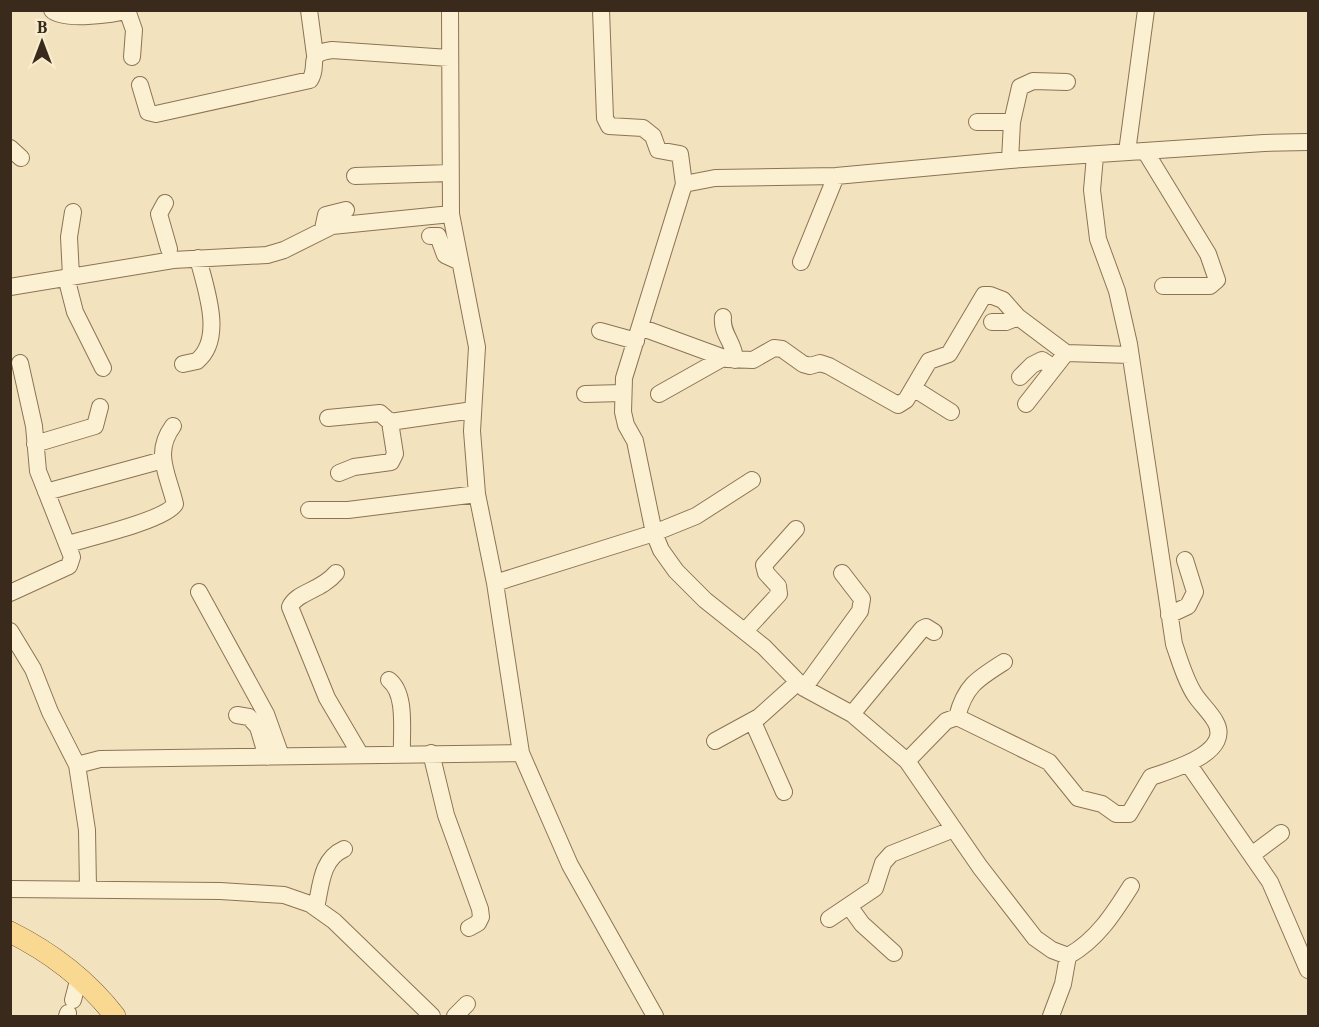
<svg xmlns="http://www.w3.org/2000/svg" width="1319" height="1027" viewBox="0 0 1319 1027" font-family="'Noto Serif',serif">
<rect width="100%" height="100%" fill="#f2e3be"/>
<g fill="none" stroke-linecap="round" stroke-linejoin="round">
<g stroke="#8c7355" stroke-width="18">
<path id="minor" d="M52,10C62,21 113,15 128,10
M127,10L134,30L132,57
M309,10L315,55
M450,10L451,214L477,347L472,431L477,494L495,583L521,753L570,865L655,1016
M601,10L605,118L609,126L643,128L653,136L658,150L680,154L684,184
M140,85L148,112L156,114L310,80C320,64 304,54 332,50L449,58
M977,122H1012
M10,148L21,158
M1145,151L1208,254L1217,280L1210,286H1163
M1127,152L1146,10
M1095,156L1092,190L1098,239L1117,291L1129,344L1174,644C1180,661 1185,680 1195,695C1201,704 1210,712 1215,721C1234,753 1171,770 1151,777L1129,814H1116L1102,804L1078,798L1049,762L957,717L946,721L907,761L852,714L804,688L764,647L705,600L676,571L661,550L654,533L635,441L626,425L623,412L624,378L684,184L715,178L836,176L1010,160L1264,143L1308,142
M1010,160L1012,122L1020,87L1033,81L1067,82
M355,176L450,173
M165,203L159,214L169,249
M323,229L326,215L346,210
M430,236H438L445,255L458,261
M801,262L836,176
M71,276L69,237L73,212
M66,277L75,312L103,368
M10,287L173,260L267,255L284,250L332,226L451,214
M723,317C721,334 735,343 735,360
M992,322H1006L1018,317
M640,327L727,359L753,360L774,348L782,349L803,364L810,366L820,363L829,366L898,405L906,400L929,361L949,354L984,295H990L1003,300L1018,317L1066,353L1130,355
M600,331L636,341
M183,364L197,361C225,338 205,287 198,258
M1020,377L1032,365L1042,360L1054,368
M913,388L951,412
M585,394L622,393
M659,394L723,358
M1026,404L1066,353
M328,418L380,413L390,422
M35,444L95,426L100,407
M339,473L354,467L391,462L395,454L390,422L473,410
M46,492L163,460
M309,510H348L477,494
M68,544C88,538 166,520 175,504C168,474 153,453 173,426
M336,573C321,591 296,592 290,607L327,698L360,754
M495,583L654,533L696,516L752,480
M199,592L266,714L281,756
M10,593L69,566L72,557L38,471L34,426L20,363
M1169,615L1188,606L1195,592L1185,560
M10,631L33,669L50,712L77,765L87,830L88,888
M745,631L779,594L778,586L766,573L764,565L796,529
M389,680C407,694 401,732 402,753
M804,688L860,611L862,599L842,573
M852,714L922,629L926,627L934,632
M237,715L249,717L258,727L267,757
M957,717C965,686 977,679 1004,662
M753,722L784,792
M715,741L759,717L798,682
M431,753L446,815L480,909L481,917L478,923L469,928
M907,761L980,867L1035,938L1052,950L1068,956C1097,940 1114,913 1131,886
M77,765L100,759L521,753
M1189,765L1270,882L1308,970
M1253,854L1281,833
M10,889L220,891L284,895L310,904L334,921L432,1016
M849,906L862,924L894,953
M316,908C321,886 321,859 344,849
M829,919L875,888L883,863L891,854L954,829
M73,1000L79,977
M67,1016L68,1013
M455,1016L467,1004
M1051,1016L1063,984L1068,956"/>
</g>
<g stroke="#59402a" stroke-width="22">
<path id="major" d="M10,932C52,953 87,980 115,1016"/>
</g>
<use href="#minor" stroke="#fcf0d2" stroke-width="16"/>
<use href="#major" stroke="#f9d992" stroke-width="21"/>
</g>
<rect width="1319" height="1027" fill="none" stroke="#3a2a1b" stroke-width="24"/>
<g transform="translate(42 42)" stroke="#f8edce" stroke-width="4.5" paint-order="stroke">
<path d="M0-4.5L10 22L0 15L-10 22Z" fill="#3a2a1b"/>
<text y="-9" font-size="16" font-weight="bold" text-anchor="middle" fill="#3a2a1b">B</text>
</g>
</svg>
